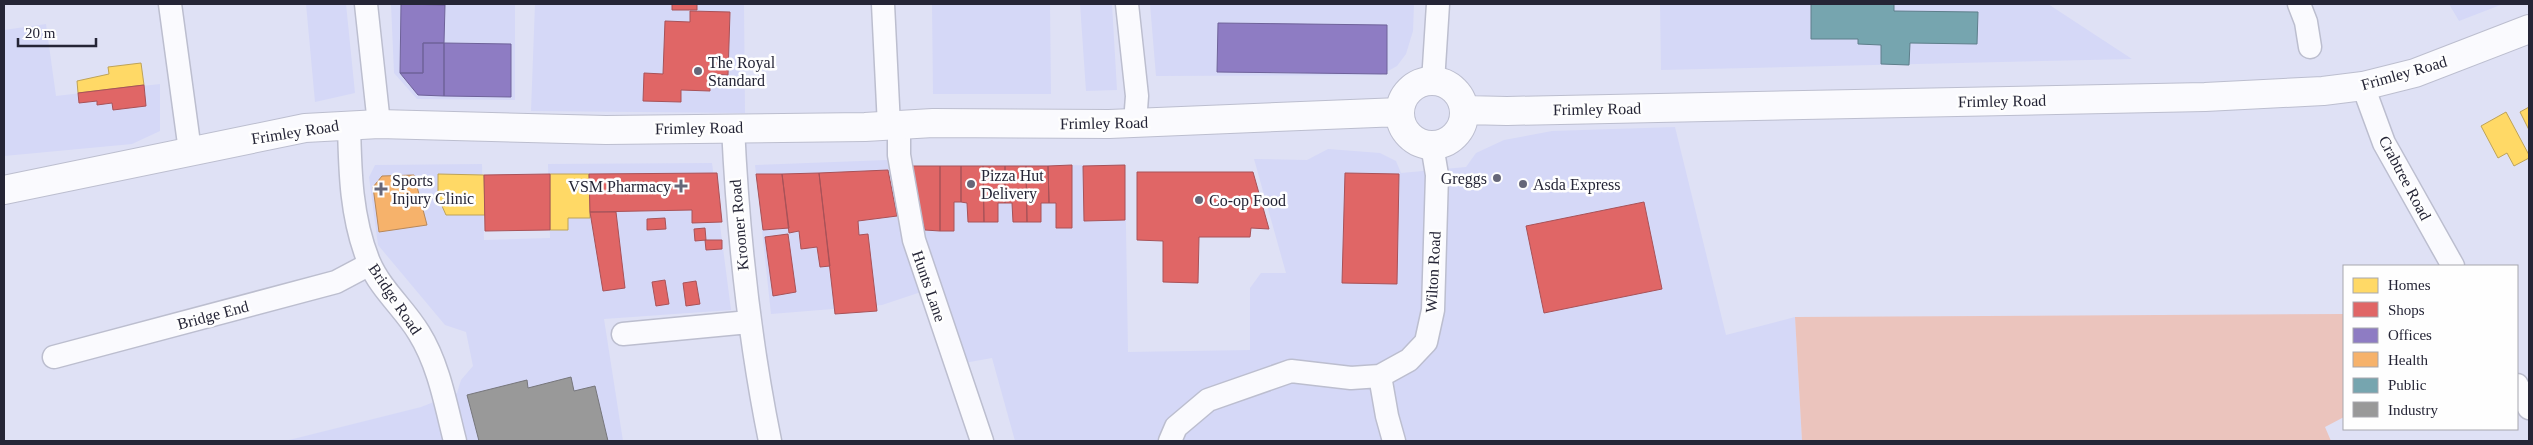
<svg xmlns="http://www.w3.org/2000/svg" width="2533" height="445" viewBox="0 0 2533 445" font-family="'Times New Roman',serif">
<rect width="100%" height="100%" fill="#dfe1f5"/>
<path fill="#d5d8f7" d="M306,4H346L355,93L315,102Z
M391,4H515V100L417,99L394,73Z
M535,4H744L745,113L531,111Z
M932,4H1050L1051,94H933Z
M1080,4H1112L1117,90L1086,91Z
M1150,4H1414L1413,31L1406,54L1397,66L1381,75L1156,76Z
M1660,4H2048L2132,59L1661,70Z
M2449,4H2503L2459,21Z
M46,24L56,96L160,84V131L132,144L4,156V30Z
M1675,127L1726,335L1795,317L1802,441H1015L992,358L964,363L925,244V230L940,166L1125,165L1128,352L1250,350V288L1261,273H1286L1254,159L1307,160L1328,149L1380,153L1396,161L1401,173L1466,167L1476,153L1504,140L1552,131Z
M887,160L903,240L921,292L882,305L771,314L755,165Z
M712,163L731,310L604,319L623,441H285L421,407L457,393L461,380L473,366L466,332L445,325L378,245L369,177L375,165L482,164L484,240L550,238L548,164Z"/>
<path fill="#ebc4bd" d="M2344,314V417L2325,427L2331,441H1802L1795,317Z"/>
<path fill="#ffd966" stroke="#bea358" d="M141,63L144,85L78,93L77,81L109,74L108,67Z
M2529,107V130L2520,112Z
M2506,112L2529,155V158L2514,166L2507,153L2498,158L2481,126Z
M438,174L484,175L485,215H446L438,197Z
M550,174H589L590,218H568V230H550Z"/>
<path fill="#e06666" stroke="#a85258" d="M672,4H697V10H672Z
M690,11L730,12L728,75L710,74V91L681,90V102L643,101L644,73L663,74L665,21L690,22Z
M144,85L146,106L113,110L112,103L97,105V101L79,103L78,93Z
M1072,165V228H1056V203H1049L1048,166Z
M1125,165V220L1084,221L1083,166Z
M907,166H940V231L925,230Z
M940,166H961V202H954V231H940Z
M961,166H983L984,222H968L967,203L961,202Z
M983,166H1005V203H998V222H984Z
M1005,166H1026L1027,222H1013L1012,203H1005Z
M1026,166H1048L1049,203H1041V222H1027Z
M888,170L897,216L858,221L859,235L868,234L877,311L835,314L819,173Z
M1137,172H1253L1269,229L1251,228L1250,237H1199L1198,283L1163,282V241L1137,240Z
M717,173L722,222L692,223V210L590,212L589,174Z
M819,173L830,266L820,267L817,247L801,249L799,231L789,233L782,174Z
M1345,173L1399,174L1397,284L1342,283Z
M550,174V230L485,231L484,175Z
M756,174H782L789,228L763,230Z
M1644,202L1662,289L1544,313L1526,226Z
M590,212H616L625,288L603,291Z
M665,218L666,229L647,230V219Z
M705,228L706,240L695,241L694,229Z
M788,234L796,292L773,296L765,237Z
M705,240H722V249L706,250Z
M665,280L669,304L656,306L652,282Z
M696,281L700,304L686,306L683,283Z"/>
<path fill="#8e7cc3" stroke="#6e6299" d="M401,4L445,5L444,43H423V73H400Z
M1218,23L1387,25V74L1217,72Z
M423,43H444V96L418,95L400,73H423Z
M444,43L511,44V97L444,96Z"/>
<path fill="#f6b26b" stroke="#b7885b" d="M414,175L427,225L379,232L373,187L382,176Z"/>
<path fill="#76a5af" stroke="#5e7f8b" d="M1811,4H1894V11L1978,12L1977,44L1910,43L1909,65L1881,64V45L1858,44V39H1811Z"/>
<path fill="#999" stroke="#76767b" d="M571,377L574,391L595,386L608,441H479L467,395L527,380L528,388Z"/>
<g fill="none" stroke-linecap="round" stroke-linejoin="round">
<g stroke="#bcbecf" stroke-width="25">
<path id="minor" d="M170,4L190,151
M366,4L379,124
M883,4L889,126
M1127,4L1137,96L1135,123
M2299,4L2306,22L2310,47
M1433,82L1438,4
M2363,86L2384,143L2453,266
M349,124C350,172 351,218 369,262C381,290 404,308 419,333C439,365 446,406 455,441
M899,125V155L914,240L982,441
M733,127C738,233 749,338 770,441
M623,334L749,322
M54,357L336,282L370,264
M1380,376L1387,416L1394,441
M2517,385L2529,408
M1170,441L1176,427L1208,400L1291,371L1351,378L1380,376L1409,360L1426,342L1433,310L1437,175L1432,145"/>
</g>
<g stroke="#bcbecf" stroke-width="30">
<path id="secondary" d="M1400 113a32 32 0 1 1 64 0a32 32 0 1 1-64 0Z
M1464,110L1507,111L2205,97L2323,91L2363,86L2415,73L2529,29
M4,190L305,128L379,124L606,130L865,127L933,123L1109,124L1400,112"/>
</g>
<use href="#minor" stroke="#fafafe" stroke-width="22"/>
<use href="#secondary" stroke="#fafafe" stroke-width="28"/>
</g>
<g fill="#666779" stroke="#fefefe" stroke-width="2">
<circle cx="698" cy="71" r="5"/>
<circle cx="1497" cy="178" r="5"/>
<circle cx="971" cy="184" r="5"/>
<circle cx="1523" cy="184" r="5"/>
<path d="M678.5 178.5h5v5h5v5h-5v5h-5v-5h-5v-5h5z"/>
<path d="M378.5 181.5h5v5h5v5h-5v5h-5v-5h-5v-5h5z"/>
<circle cx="1199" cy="200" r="5"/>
</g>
<g text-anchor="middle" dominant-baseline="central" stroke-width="5" stroke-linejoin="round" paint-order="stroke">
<g font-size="16" fill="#252536" stroke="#fefefe" text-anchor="start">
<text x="708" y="62">The Royal<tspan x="708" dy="18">Standard</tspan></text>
<text x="981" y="175">Pizza Hut<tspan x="981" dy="18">Delivery</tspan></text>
<text x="1487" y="178" text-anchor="end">Greggs</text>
<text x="392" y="180">Sports<tspan x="392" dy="18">Injury Clinic</tspan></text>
<text x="1533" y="184">Asda Express</text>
<text x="671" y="186" text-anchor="end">VSM Pharmacy</text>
<text x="1209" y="200">Co-op Food</text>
</g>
<g font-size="16" fill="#252536" stroke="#fefefe">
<text transform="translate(2404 73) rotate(-16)">Frimley Road</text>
<text transform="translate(2002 101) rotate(-1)">Frimley Road</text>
<text transform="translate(1597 109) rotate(-1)">Frimley Road</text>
<text transform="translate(1104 123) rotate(-1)">Frimley Road</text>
<text transform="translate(699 128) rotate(-1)">Frimley Road</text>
<text transform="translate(295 132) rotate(-9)">Frimley Road</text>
<text transform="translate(2405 178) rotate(62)">Crabtree Road</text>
<text transform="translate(739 225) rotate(-95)">Krooner Road</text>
<text transform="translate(1433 272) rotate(-87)">Wilton Road</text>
<text transform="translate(929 286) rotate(71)">Hunts Lane</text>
<text transform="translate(395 299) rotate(56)">Bridge Road</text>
<text transform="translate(213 315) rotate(-15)">Bridge End</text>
</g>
</g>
<rect width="2533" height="445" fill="none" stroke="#252536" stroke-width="10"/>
<rect x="2343" y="265" width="175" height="165" fill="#fefefe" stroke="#a7a7ae"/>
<rect x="2353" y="278" width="25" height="15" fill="#ffd966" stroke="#a7a7ae"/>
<text x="2388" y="290" font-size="15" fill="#252536">Homes</text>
<rect x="2353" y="302" width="25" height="15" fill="#e06666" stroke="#a7a7ae"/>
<text x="2388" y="315" font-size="15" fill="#252536">Shops</text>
<rect x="2353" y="328" width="25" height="15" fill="#8e7cc3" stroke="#a7a7ae"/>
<text x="2388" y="340" font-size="15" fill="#252536">Offices</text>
<rect x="2353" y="352" width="25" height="15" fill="#f6b26b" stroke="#a7a7ae"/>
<text x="2388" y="365" font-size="15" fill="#252536">Health</text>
<rect x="2353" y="378" width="25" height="15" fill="#76a5af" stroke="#a7a7ae"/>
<text x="2388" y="390" font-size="15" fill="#252536">Public</text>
<rect x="2353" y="402" width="25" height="15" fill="#999999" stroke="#a7a7ae"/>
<text x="2388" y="415" font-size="15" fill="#252536">Industry</text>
<path d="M18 38v8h78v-8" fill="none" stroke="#252536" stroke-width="2.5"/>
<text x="25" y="38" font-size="15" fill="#252536" stroke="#fefefe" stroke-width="4" paint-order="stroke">20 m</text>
</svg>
